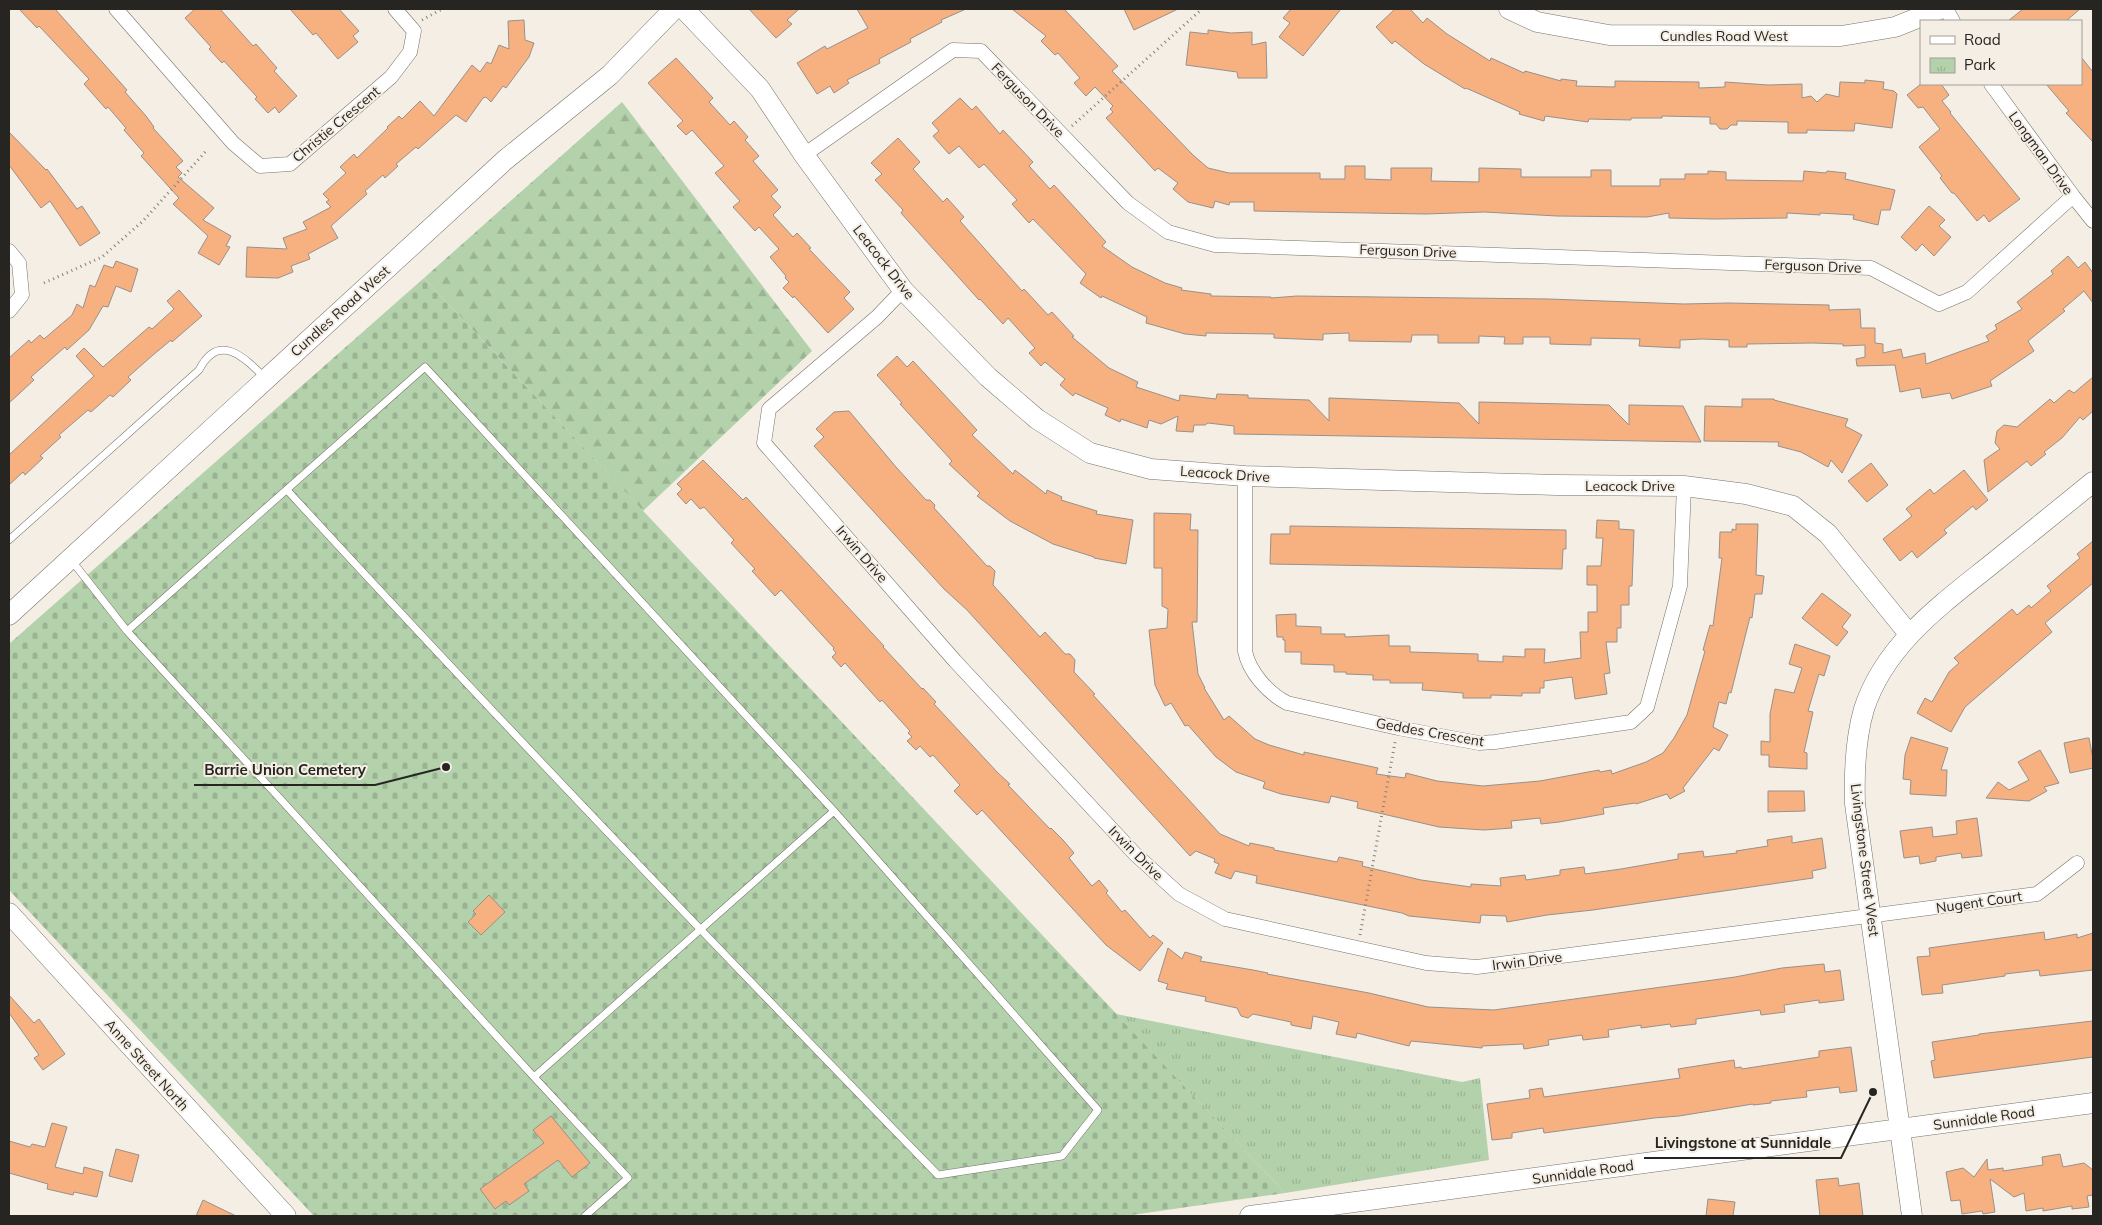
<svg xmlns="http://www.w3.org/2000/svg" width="2102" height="1225" viewBox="0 0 2102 1225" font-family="Mulish,sans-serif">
<defs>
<pattern id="forest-firs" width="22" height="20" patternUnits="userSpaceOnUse" patternTransform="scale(1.25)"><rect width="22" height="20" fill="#b3d1aa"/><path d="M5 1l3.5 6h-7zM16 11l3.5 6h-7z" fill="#9ab392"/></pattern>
<pattern id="cemetery-stones" width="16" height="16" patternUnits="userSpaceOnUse" patternTransform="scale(1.25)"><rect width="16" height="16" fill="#b3d1aa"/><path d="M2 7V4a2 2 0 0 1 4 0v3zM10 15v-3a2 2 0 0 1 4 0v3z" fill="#9ab392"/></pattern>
<pattern id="park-tufts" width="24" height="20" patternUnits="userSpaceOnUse" patternTransform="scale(1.25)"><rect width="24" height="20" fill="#b3d1aa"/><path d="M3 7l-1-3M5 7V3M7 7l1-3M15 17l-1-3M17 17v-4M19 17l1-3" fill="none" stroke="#9ab392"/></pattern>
</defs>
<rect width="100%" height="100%" fill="#f4eee5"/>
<path fill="url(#forest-firs)" d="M622,102L812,351L643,511L424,278Z"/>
<path fill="url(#cemetery-stones)" d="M424,278L1285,1193L1125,1216H314L9,890V644Z"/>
<path fill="url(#park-tufts)" d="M1116,1014L1462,1082L1480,1078L1489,1160L1285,1193Z"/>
<path fill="#f7b181" stroke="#99908a" d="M19,9H55L127,90L125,92L146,116L154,127L153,128L183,161L176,167L182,173L178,177L214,208L203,220L231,236L226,246L230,247L219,265L198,253L208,236L173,204L179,198L141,156L144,153L124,130L126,128L108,107L106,109L84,84L89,79L39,26L37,28Z
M195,9H220L253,46L256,44L277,68L274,71L297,96L279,113L275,107L268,113L255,99L257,97L224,61L222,63L209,49L211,47L185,18Z
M290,9H339L359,31L353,36L358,42L338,59L316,33L313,35Z
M749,9H799L787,20L792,24L776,38Z
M857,9H966L941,20L942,22L910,39L911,42L879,59L880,63L847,80L849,83L834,93L830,86L817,94L797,63L825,46L827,49L868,28Z
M1012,9H1064L1118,66L1112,71L1193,155L1208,168L1229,173H1320V179H1345V166H1365V179L1391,180V168H1432L1431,181L1479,182V168L1521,169V177H1591V170H1611V186H1660V179H1685V174H1708V171L1726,172V180L1803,181L1804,171L1826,173L1827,171L1846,173L1845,179L1895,190L1890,210H1881L1878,225L1853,219L1854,215L1820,213V215L1787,213V218L1714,219L1669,218V213L1647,217L1557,216L1484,212L1426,214L1309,212L1254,211V202H1230L1229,205L1215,201L1213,208L1188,202L1173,189L1178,183L1158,168L1155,171L1106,118L1113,112L1110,109L1113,106L1095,87L1086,96L1074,83L1080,78L1058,53L1055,55L1041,41L1046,36Z
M1124,9H1178L1134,30Z
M1291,9H1341L1303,56L1279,37L1290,23L1283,18Z
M1395,9H1410L1423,23L1427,18L1447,34L1490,61L1491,58L1524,73L1525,71L1561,81V79L1577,81L1576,86L1615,87V81L1699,82V88L1725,87V82L1768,85L1802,84V98L1811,96L1817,102L1826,94L1839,97L1840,82L1865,83V80L1884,82L1883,89L1894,91L1897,94L1892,128L1855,123L1854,131L1807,130V133H1788V122L1737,121V125H1731L1727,129H1720L1716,124H1710V117L1662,116V118H1631V120L1589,119L1588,122L1545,116L1544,121L1519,114L1520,112L1466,88L1465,89L1424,64L1395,41L1392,44L1376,27Z
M2023,9H2080L2066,21H2008Z
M524,20L525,40L534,43L529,57L506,88L503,86L491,102L486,97L483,98L466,122L456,115L418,149L416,147L396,164L398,166L385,178L383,175L365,191L367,194L331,226L338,238L308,254L310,259L291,266L293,272L278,278L246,277L247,247L287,249L283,238L307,229L303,222L331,207L326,202L329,200L323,194L346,173L340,167L354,154L357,158L388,128L387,127L399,116L402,119L420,101L434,116L472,65L480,72L487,62L491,64L499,45L509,49L508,21Z
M1208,30L1231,33L1252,32V45L1266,42L1267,78H1238L1237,72L1186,65L1190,32L1208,34Z
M2081,57L2093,72V142L2066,113L2069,111L2046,84H2081Z
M676,58L713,98L709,102L730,125L734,121L748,137L745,140L759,156L753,161L778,190L771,196L781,207L773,215L793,237L797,233L811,248L809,249L850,292L844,298L854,309L828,333L794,296L793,298L783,288L789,282L785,278L786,276L770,257L779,249L759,227L755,231L733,207L740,201L715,173L724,166L692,130L686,135L677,126L683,121L648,83Z
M1921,84H1941L1949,95L1942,101L1951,112L1950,113L2020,199L1989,222L1984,215L1977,221L1954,193H1952L1940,178L1942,176L1919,147L1940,129L1923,107L1918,108L1907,95Z
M960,98L972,110L976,106L1000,134L1003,130L1033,162L1029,166L1050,189L1054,185L1106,242L1102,246L1132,267L1165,283L1182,288L1181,290L1211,294V296L1271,297V298L1297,296L1549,299L1684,304L1728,303L1829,305V310L1860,309L1861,328H1875V343L1883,344V353L1901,349L1903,358L1925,353L1926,364L1989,341L1986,336L1997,329L1995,325L2022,309L2017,302L2053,274L2051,271L2068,256L2078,268L2085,262L2093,273V303L2084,291L2063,309L2065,311L2028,341L2034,351L1990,381L1992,386L1952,399L1950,393L1922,398L1920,388L1900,392L1895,365L1857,366L1856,359L1865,357V345L1843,346V344L1813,343L1747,344V347H1729V340L1702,339L1680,340V348L1639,346L1640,339L1591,338V345L1550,344V337H1523V344H1504L1505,337L1479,336V343H1438V335H1412L1411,342L1349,341V333L1323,334V340L1274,338V334L1206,333V336L1185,334L1146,323L1147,317L1102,296L1101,298L1080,283L1086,274L1033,219L1029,223L1012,204L1017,200L984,164L979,168L959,146L949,154L933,136L939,131L932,123Z
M9,132L46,170L47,169L77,209L82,206L100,233L80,246L50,201L41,208L9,165Z
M898,138L920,162L913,169L943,202L947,198L964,217L960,221L1022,291L1024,289L1048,315L1052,312L1074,336L1072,337L1109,368L1138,382L1136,387L1179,401L1180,395L1216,399L1217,394L1248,395V398L1309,400L1329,421V398L1459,403L1479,424V402L1609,405L1629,425V405L1683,406L1701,442L1234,434V426L1208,423L1205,425H1194L1193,432L1176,431L1178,416L1161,424L1149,420L1147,428L1121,419L1120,422L1105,415L1108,408L1075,393L1073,396L1060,385L1065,379L1045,362L1041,366L1029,353L1035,348L1008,318L1003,324L980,299L979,300L901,213L903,210L875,180L882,174L871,163Z
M1929,206L1945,220L1939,226L1951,237L1934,256L1922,244L1916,251L1901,237Z
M116,261L138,269L131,292L116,286L108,307L103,306L89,330L67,350L65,347L31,377L34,380L9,403V358L29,340L31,343L40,335L44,339L72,315L77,304L83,308L90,285L95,287L104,265L113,268Z
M179,290L202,316L172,342L171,340L153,355L128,377L131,380L113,397L110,395L91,412L88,410L59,435L61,437L40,456L43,458L25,475L23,472L9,485V455L94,376L76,356L84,348L103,367L149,327L152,329L174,309L167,301Z
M897,356L907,367L913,361L977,430L972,435L1013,474L1015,470L1046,494L1047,490L1062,497L1061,500L1097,511L1096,514L1133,520L1126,564L1094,558V557L1053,544L1010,521L977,496L980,493L949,464L952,461L900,404L902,403L877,375Z
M2093,377V411L2083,420L2080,417L2062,438L2044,452L2046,454L2031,466L2027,461L1988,492L1984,460L2000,449L1995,443L1997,431L2004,425L2017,427L2050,399L2054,403L2069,390L2074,393Z
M1742,399H1774V400L1848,419L1845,426L1862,435L1842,473L1831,460L1828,467L1801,452L1778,446L1779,442L1704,441L1705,406L1742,407Z
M849,411L896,467L926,500H930L935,505L934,508L987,566H990L995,571L993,585L1012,606L1040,637L1045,632L1065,654H1070L1075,660L1074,672L1095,694L1093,695L1220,834L1249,846L1250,843L1274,848V850L1337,862L1339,857L1363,862L1362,866L1421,880L1471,887V884L1501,886L1500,878L1525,875L1526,880L1560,875V870L1584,867L1585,874L1621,869L1678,859V854L1703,851L1704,857L1737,853L1736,851L1768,846L1767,840L1792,836V843L1822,838L1826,868L1812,871L1813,878L1593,910L1547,915L1507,922L1506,916L1481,915L1480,923L1409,916L1402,913L1256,883L1257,876L1235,871L1231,879L1215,873L1219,864L1214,862L1215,859L1196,851L1190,856L967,610L944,589L814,446L824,437L816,429L834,412Z
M703,460L743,500L746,497L771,524L884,646L883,647L922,689L923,688L936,702L934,704L998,773L1010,784L1008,785L1050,829L1051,828L1063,840L1074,853L1069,858L1092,886L1099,880L1108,891L1106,893L1122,912L1125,910L1150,938L1153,935L1163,943L1140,971L1106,945L982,810L977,815L954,791L960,785L933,755L930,757L920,746L916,750L907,741L912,737L908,733L910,731L882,700L880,702L845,663L841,667L832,657L836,653L833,649L834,648L781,590L775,596L752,571L755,569L731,543L734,540L704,507L700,509L691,499L686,504L677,494L682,489L677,484Z
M1871,463L1888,485L1867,502L1848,481Z
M1964,470L1988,500L1976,510L1973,506L1944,530L1947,533L1917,558L1912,551L1900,561L1883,539L1912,516L1906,509L1930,489L1934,494Z
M1154,513L1191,514L1190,530H1198L1197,622H1192L1198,674L1205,688H1204L1224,720L1229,716L1255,739L1269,745L1304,755V752L1378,768L1376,774L1405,778L1406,773L1437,781L1483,786L1540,781L1599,770L1600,772L1611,770L1612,774L1646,762L1663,753L1674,738L1687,715L1705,651L1703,650L1710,625L1713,626L1722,558H1719L1720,532H1732V529L1736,530V524H1758L1756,575L1764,576L1762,594H1755L1752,618L1750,617L1731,693L1729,692L1726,704L1719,702L1713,727L1728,735L1719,751L1714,748L1683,788L1685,791L1670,799L1667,794L1636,804L1635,803L1603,808L1604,814L1559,822L1541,824L1540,818L1511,821L1512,828L1484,830L1439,827L1357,808L1358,802L1331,796L1329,803L1281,794L1263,788L1265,782L1236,772L1216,757L1188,725L1185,726L1171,703L1165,706L1155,685L1149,630L1167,628L1168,609L1162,606V568H1154Z
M1597,520L1619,521V529L1634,530L1632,586H1629V605H1621V628H1617V642H1606L1610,673L1604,674L1607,694L1575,699L1572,677L1544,681V688H1540V693H1522V696L1491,695V698H1463V693L1422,690L1423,683H1390V680H1373V675L1346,674V672H1334V665L1301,664V652H1285V640H1283V637H1277L1276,615L1296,614V626L1321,627V634H1345V637L1389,635V646H1410V652L1478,654V661L1503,662V656L1525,657V649H1545L1544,663L1581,658L1580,632H1588V612H1597V585H1587V566H1601L1603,538H1596Z
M1290,526L1566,530V549H1563L1562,569L1270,564L1271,534H1290Z
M2093,541V583L2045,623L2052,632L1965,707L1951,732L1917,713L1925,698L1932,702L1949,672L1959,663L1954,658L2012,609L2017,615L2029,605L2031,608L2051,591L2047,586L2080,558L2077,554Z
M1822,593L1851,615L1842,627L1848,632L1837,646L1802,618Z
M1795,644L1830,656L1824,676L1819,674L1808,711L1813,712L1804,752L1807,753V769L1769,767V755H1761V741L1770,742V714L1775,689L1794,693L1802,668L1789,664Z
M1911,737L1948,748L1941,770H1947L1946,796L1910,794L1911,780L1903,779L1905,755Z
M2087,738H2089L2093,759V768L2070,773L2064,743Z
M2040,750L2059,783L2044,787L2047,791L2029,801L1986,798L1998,782L2009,790L2029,780L2018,762Z
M1768,791H1804L1805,811L1768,812Z
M1977,818L1982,856L1962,858L1961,853L1936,857V861L1920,864L1919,856L1904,858L1900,831L1932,827L1933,837L1957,834L1956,821Z
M489,895L505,912L481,935L468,922L476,914L473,911Z
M2044,932L2045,940L2077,934V938L2093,933V970L2040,976L2039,970L2005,974V976L1942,985L1943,993L1922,995L1917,957L1930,956L1929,948Z
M1168,948L1182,959L1185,952L1202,957L1200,961L1253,970L1268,973L1267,974L1369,993L1428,1007L1494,1010L1735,977L1782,968L1824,964L1825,972L1840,970L1844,1000L1819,1003V1000L1784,1005L1785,1012L1761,1015L1760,1010L1696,1019V1024L1671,1027L1670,1024L1641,1028V1025L1608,1030L1609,1037L1583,1040L1582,1035L1548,1040L1549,1045L1524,1049L1523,1044L1482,1046V1048L1411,1041L1409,1046L1357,1033L1356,1038L1336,1034L1339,1022L1313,1016L1311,1029L1291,1025V1022L1253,1014L1248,1018L1241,1016L1237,1008L1205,1001L1206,997L1166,989L1168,984L1158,981Z
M9,995L34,1023L39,1019L65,1054L43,1070L34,1058L39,1055L9,1013Z
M2093,1021V1057L1934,1078L1931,1061L1935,1060L1932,1042L1979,1035V1034Z
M1851,1047L1857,1091L1840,1093L1839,1087L1806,1091L1807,1097L1771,1101V1103L1753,1105V1104L1679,1116L1654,1118L1544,1133L1543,1128L1512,1133V1138L1492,1140L1487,1104L1530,1098L1529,1090L1542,1088L1544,1097L1630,1085L1680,1078L1678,1069L1734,1060L1735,1068L1741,1067L1742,1069L1819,1057V1051Z
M551,1116L590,1163L572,1177L558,1160L524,1184L529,1191L509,1205L506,1201L495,1209L480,1189L544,1143L533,1130Z
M52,1123L67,1127L55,1167L83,1174L84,1167L103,1172L97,1197L74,1192L73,1195L47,1189L48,1184L9,1173V1141L30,1147L32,1144L45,1147Z
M116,1149L139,1155L132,1182L109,1176Z
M2060,1154L2063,1167L2084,1163L2093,1170V1195L2087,1196L2089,1207L2072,1209V1206L2043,1211V1208L2026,1211L2024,1193L2014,1197L1990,1179L1995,1212L1983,1214L1982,1211L1962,1214L1960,1200L1951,1201L1946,1172L1963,1168L1974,1177L1987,1159L1988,1170L2003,1168V1171L2043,1165L2042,1157Z
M1838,1178L1839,1186L1859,1183L1863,1216H1820L1816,1180Z
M1708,1199L1735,1202L1733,1216H1706Z
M203,1200L236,1216H196Z"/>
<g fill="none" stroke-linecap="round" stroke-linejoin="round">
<g stroke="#77736a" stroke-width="8">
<path id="lane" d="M9,540L199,370C219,331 245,358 265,378
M72,561L127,631L534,1077L628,1178L585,1216
M127,631L425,367L834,811L1098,1110L1062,1156L938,1175C718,949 500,722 287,490
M534,1077L834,811"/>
</g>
<g stroke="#77736a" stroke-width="15">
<path id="street" d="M116,9L233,143L260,166L290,164L391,77L410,52L414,31L395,9
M1946,9L1953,21
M1991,84L2073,196L2093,221
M804,155L953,50L981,51L1128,203L1168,232L1215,245L1871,268L1939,304L1967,292L2073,196
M9,251L19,263L22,295L9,311
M903,290L877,317L769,409L764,443L955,661L1135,854L1179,894L1225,919L1426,963L1477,967L2037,894L2077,863
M1245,476V651C1249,672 1268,693 1287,703L1398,728L1479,743L1495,742L1631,722L1647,707L1680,586L1684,486"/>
</g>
<g stroke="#77736a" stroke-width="21">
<path id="secondary" d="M684,9L760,89L804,155L903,290L988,377L1037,419L1090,453L1151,469L1245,476L1556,485L1684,486L1746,494L1793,506L1828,534L1909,634
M1509,9L1537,22L1609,35L1841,36L1895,27L1940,9
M9,615L505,160L610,75L674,9
M9,913L286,1216
M1250,1216L2093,1103
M1912,1216L1855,804C1854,772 1855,740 1864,709C1885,644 1942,604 1993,563C2026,536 2060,509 2093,482"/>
</g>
<path stroke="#84817a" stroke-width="3" stroke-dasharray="1 4" stroke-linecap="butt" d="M422,20L442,9
M1072,126L1202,9
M44,283L102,257L143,221L207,150
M1360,935L1395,742"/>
<use href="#lane" stroke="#fff" stroke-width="7"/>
<use href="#street" stroke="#fff" stroke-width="14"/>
<use href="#secondary" stroke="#fff" stroke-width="20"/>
</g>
<g text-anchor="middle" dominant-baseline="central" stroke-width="4" stroke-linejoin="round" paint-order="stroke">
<g font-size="14" fill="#272521" stroke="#f4eee5">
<text x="1724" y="36">Cundles Road West</text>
<text transform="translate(1028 100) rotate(46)">Ferguson Drive</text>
<text transform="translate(336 124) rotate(-40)">Christie Crescent</text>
<text transform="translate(2041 153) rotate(54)">Longman Drive</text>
<text transform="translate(1408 251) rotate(2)">Ferguson Drive</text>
<text transform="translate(884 262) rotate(52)">Leacock Drive</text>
<text transform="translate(1813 266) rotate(2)">Ferguson Drive</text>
<text transform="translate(340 311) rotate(-42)">Cundles Road West</text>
<text transform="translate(1225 474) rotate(4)">Leacock Drive</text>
<text x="1630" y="486">Leacock Drive</text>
<text transform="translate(862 554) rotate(49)">Irwin Drive</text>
<text transform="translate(1430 732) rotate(10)">Geddes Crescent</text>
<text transform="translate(1136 853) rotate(45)">Irwin Drive</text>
<text transform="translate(1865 860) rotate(83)">Livingstone Street West</text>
<text transform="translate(1979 902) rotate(-8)">Nugent Court</text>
<text transform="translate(1527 961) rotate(-7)">Irwin Drive</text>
<text transform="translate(147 1065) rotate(48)">Anne Street North</text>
<text transform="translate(1984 1118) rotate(-8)">Sunnidale Road</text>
<text transform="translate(1583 1172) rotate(-8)">Sunnidale Road</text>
</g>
</g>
<path fill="none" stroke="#272521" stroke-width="2" d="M446 767L375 785H194M1873 1092L1841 1158H1644"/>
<g fill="#272521" stroke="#f4eee5" stroke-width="2">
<circle cx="446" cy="767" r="5"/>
<circle cx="1873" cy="1092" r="5"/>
</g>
<g font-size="15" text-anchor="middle" font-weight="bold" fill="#272521" stroke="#f4eee5" stroke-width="4" stroke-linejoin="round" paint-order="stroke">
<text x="285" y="775">Barrie Union Cemetery</text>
<text x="1743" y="1148">Livingstone at Sunnidale</text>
</g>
<rect width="2102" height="1225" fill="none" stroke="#272521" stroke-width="20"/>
<rect x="1920" y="20" width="162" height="65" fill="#f4eee5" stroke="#a29e97"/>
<rect x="1930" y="36" width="25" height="8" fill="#ffffff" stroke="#a29e97"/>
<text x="1964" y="45" font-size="15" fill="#272521">Road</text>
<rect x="1930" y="58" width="25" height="15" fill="url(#park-tufts)" stroke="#a29e97"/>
<text x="1964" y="70" font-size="15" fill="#272521">Park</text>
</svg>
